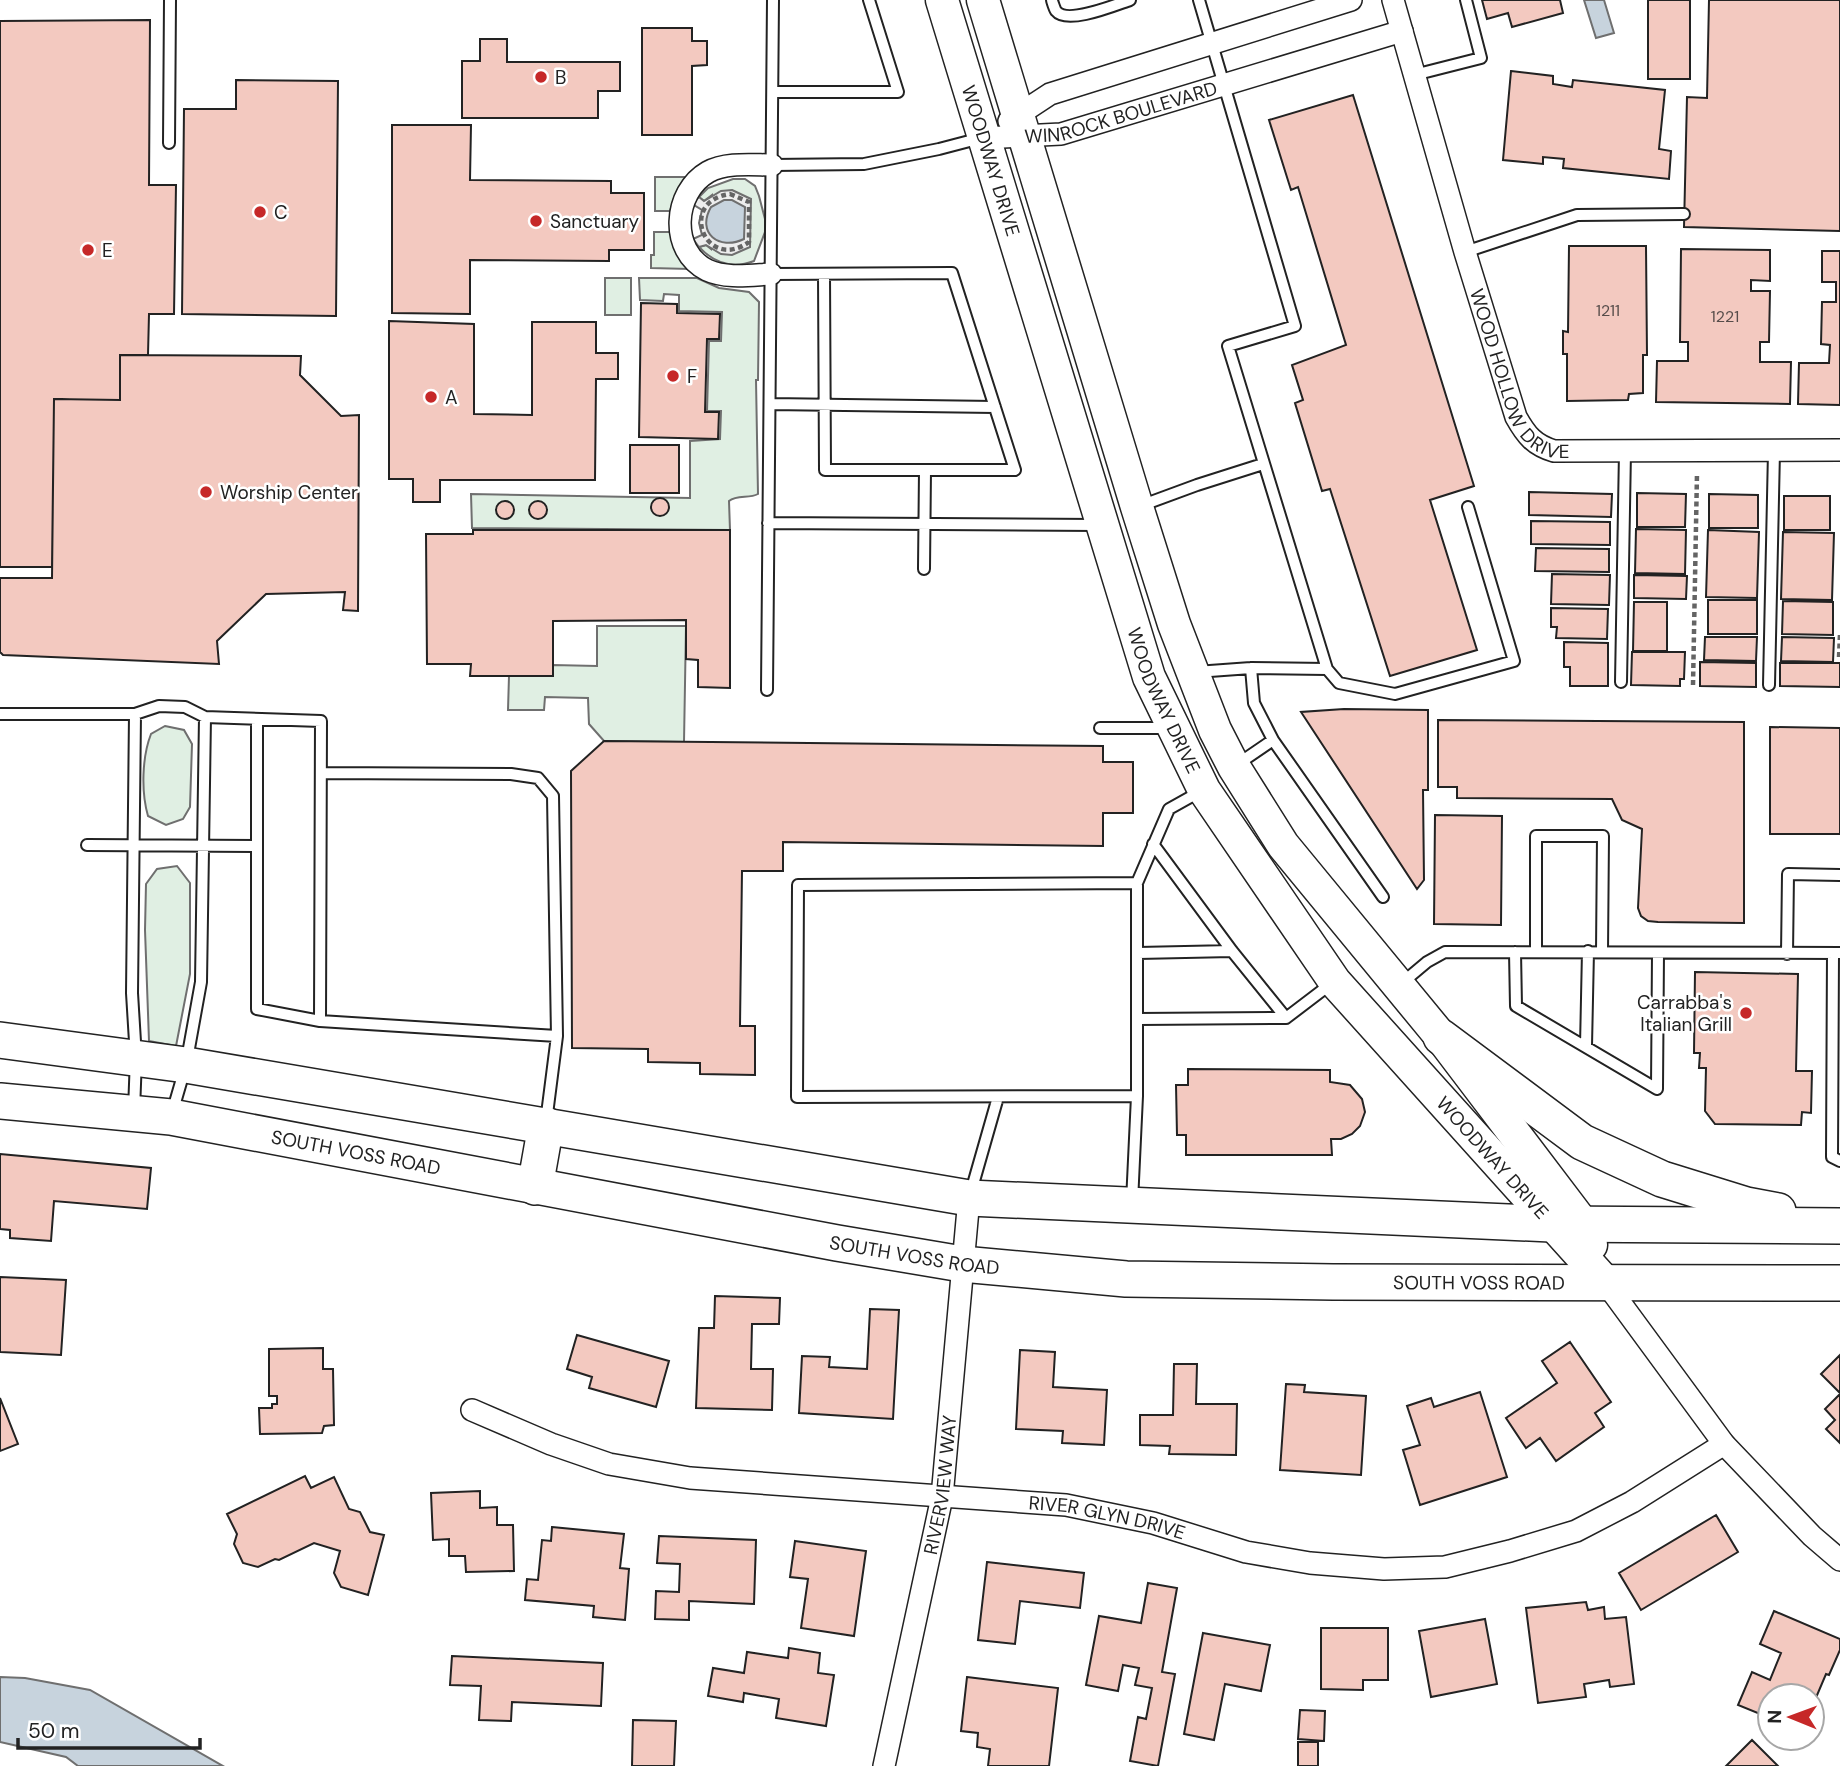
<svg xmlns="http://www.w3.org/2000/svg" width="1840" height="1766" viewBox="0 0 1840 1766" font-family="'DM Sans',sans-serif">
<rect width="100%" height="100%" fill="#fff"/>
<path fill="#e0efe3" stroke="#6f6f6f" stroke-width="2" d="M655,177H690L674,198L670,211H655Z
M733,179H745L755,186L759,196L765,219V232L754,261C733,269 714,263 699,247L706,245L711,249L712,195L704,201L699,197L708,188Z
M654,232H670L682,262L689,269L651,268V255H654Z
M605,278H631V315H605Z
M639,278H697L719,288L749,292L759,302L758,380H756L758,494C749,499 737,494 729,501L730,530L472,528L471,494L690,498V441L720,439L721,411H707L709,341H721L722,312L679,311V295L664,294L663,301L640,300Z
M597,626H686L684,742L604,741L589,724L588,698L545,697L544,710H508L509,676H553V665L597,666Z
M165,726L184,730L192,744L190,807L183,819L166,825L148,816C141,792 142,757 151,734Z
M177,866L190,883V974L176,1046L149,1041L145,930L146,884L157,869Z"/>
<path fill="#ededed" stroke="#6f6f6f" stroke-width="2" d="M732,190L751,199L750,247L732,255L721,254L706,245L699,247L693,239L702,235L699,223L702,210L694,205L696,200L699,197L704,201L721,191Z"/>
<path fill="#c7d3dd" stroke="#6f6f6f" stroke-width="2" d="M1584,0H1604L1614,33L1596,38Z
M724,200H732L745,207L744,239C719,251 696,233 711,207Z
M0,1677L25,1678L90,1690L223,1766H78L66,1757L0,1742Z"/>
<path fill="#f3c9c0" stroke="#222" stroke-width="2" d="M1482,0H1560L1563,13L1512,27L1508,13L1487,19Z
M1648,0H1690V79H1648Z
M1709,0H1840V231L1684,227L1687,97L1707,98Z
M150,20L149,185H176L174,314H149L148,355H120V400L54,399L52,567H0V21Z
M642,28H692V41H707V65L692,66V135H642Z
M480,39H507V62H620V91H598V118H462V61H480Z
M1511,71L1553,76V84L1572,87L1573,80L1665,90L1659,149L1671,151L1669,179L1563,168L1564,159L1543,157V164L1503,160Z
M236,80L338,81L336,316L182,314L184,109H236Z
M1353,95L1474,486L1430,500L1477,650L1390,676L1330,489L1322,491L1295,403L1303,400L1292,365L1346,345L1298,187L1291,190L1269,120Z
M392,125H471L470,180L611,181V193H644V250H609V261L470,260V314L392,313Z
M1569,246H1646L1647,355H1643V393L1629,394L1628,400L1567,401V354H1563V331L1568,332Z
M1681,249L1770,250V281L1751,280V291H1770L1769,342H1760V362H1791L1790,404L1656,402L1657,361H1688V342H1680Z
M1822,251H1840V405L1798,404L1799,363H1829L1830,345L1821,344L1822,302H1836V282H1822Z
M641,303L677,304V313L720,314L719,339H707L705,412H719L718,439L639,437Z
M389,321L474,324V414L532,415V322H596V353H618V379H596L595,480H440V502H413V479H389Z
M120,355L301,356L300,375L341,416L359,415L358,611L343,610L345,592L266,594L217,641L219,664L3,655L0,652V578H52L54,399L120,400Z
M630,445H679V493H630Z
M1529,492L1612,494L1611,517L1529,515Z
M1637,493L1686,494L1685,527H1637Z
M1709,494L1758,495V528H1709Z
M1784,496H1830V530H1784Z
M651 507a9 9 0 1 1 18 0a9 9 0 1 1-18 0Z
M496 510a9 9 0 1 1 18 0a9 9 0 1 1-18 0Z
M529 510a9 9 0 1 1 18 0a9 9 0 1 1-18 0Z
M1531,521L1610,522V545L1531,544Z
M1636,529L1686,530L1685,574L1635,573Z
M473,530H730V688L698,687V660L686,659V620L553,621V676H470L471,664H427L426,534H473Z
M1708,530L1759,532L1757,598L1706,597Z
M1783,532L1834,533L1832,600L1781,599Z
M1536,548L1609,549V572L1535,571Z
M1552,574L1610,575L1609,605L1551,604Z
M1634,575L1687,576L1686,599L1634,598Z
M1708,600H1757V634H1708Z
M1783,601L1833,602V635L1782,634Z
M1634,602H1667V651H1633Z
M1551,608L1608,609L1607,639L1556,638L1557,627H1551Z
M1705,637H1757L1756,661L1704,660Z
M1782,637L1834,638L1833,662L1781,661Z
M1564,642L1608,643V686H1570V667H1564Z
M1632,652H1685L1684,679H1680V686L1631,685Z
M1700,662L1756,663V687L1700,686Z
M1780,663H1840V687L1780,686Z
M1344,709L1428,710V790H1423L1424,880L1417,889L1301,712Z
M1438,720L1744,722V923L1658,922L1648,921L1641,916L1638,908L1642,829L1622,820L1612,799L1457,798V787H1438Z
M1770,727L1840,728V834H1770Z
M604,741L1103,746V762H1133V813H1103V846L783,842V871H742L740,1026H755V1075L700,1074V1063L648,1062V1049L572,1048L571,771Z
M1435,815L1502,816L1501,925L1434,924Z
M1695,972L1798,974L1796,1071H1812L1811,1113L1802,1112L1801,1125L1715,1124L1705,1111L1706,1068H1699L1700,1053H1694Z
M1188,1069L1330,1070V1082L1350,1085L1362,1099L1365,1112L1360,1126L1352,1134L1341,1139H1331L1332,1155H1186V1135H1177L1176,1085H1188Z
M0,1154L151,1168L147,1209L54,1201L51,1241L10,1238V1230L0,1229Z
M0,1277L66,1280L61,1355L0,1352Z
M715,1296L780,1298L779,1324H752L751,1369H773L772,1410L696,1408L699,1328H714Z
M870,1309L899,1310L893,1419L799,1413L802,1356L830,1357L829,1367L867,1369Z
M577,1335L669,1361L656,1407L589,1388L592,1377L567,1369Z
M1570,1342L1611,1402L1595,1413L1604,1427L1556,1461L1540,1438L1526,1448L1506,1418L1557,1383L1542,1361Z
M323,1348V1369H333L334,1425L324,1426L322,1433L260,1434L259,1408H272V1404H277V1396H269V1349Z
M1020,1350L1055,1352L1053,1387L1107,1390L1104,1445L1062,1443L1063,1431L1016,1429Z
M1840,1355V1393L1821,1374Z
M1174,1364H1197L1196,1404H1237L1236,1455L1169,1454L1170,1446L1140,1445V1415H1173Z
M1286,1384L1305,1385L1304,1392L1366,1396L1361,1475L1280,1470Z
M1480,1392L1507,1477L1420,1505L1403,1450L1420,1445L1407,1406L1431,1398L1434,1407Z
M1840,1394V1443L1826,1429L1835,1420L1825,1409Z
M0,1398L18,1444L0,1451Z
M305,1476L311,1488L334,1477L349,1509L360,1512L370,1532L384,1535L368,1595L341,1587L334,1573L340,1551L314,1543L279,1560L275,1559L258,1567L243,1563L234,1544L237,1534L227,1514Z
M480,1491V1508L497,1507V1525H513L514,1571L466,1572L465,1556H449V1539L433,1540L431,1493Z
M1716,1515L1738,1552L1641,1610L1619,1573Z
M552,1527L624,1534L620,1568L629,1569L625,1620L593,1617L594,1606L525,1600L527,1579L538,1580L542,1540L551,1541Z
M659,1536L756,1540L754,1604L689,1601V1620L655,1619L656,1591L679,1592L680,1564L657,1563Z
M795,1541L866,1551L854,1636L801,1628L808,1579L790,1577Z
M987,1562L1084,1573L1080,1608L1020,1601L1015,1644L978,1640Z
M1148,1583L1177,1588L1162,1672L1175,1674L1158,1766L1130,1761L1138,1717L1146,1719L1152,1688L1135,1685L1139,1668L1123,1665L1118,1691L1086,1685L1099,1616L1141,1623Z
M1586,1602L1588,1610L1604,1607L1605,1619L1626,1617L1634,1684L1610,1687L1609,1680L1584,1684L1586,1697L1538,1703L1526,1608Z
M1774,1611L1840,1639V1650L1829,1675L1826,1674L1812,1707V1696H1770V1718L1738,1705L1752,1672L1770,1680L1781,1653L1760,1644Z
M1485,1619L1497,1684L1431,1697L1419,1631Z
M1321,1628H1388V1680H1363V1690L1321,1689Z
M1203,1633L1270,1645L1261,1691L1225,1684L1214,1740L1184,1734Z
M789,1648L820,1653L818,1673L834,1675L826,1726L776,1718L779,1699L744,1693L743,1702L708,1696L713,1668L744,1673L747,1652L788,1658Z
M452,1656L603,1663L601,1706L512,1702L511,1721L479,1720L481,1686L450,1685Z
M967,1677L1058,1688L1049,1766H988L990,1749L977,1747L978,1733L961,1731Z
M1300,1710L1325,1711L1324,1741L1298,1739Z
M633,1720L676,1721L674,1766H632Z
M1752,1740L1778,1766H1726Z
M1298,1742H1318V1766H1298Z"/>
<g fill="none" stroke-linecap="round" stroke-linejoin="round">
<g stroke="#222" stroke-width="14">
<path id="lane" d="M1052,0C1052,1 1055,10 1056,11C1067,25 1115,5 1130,0
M1199,0L1295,326L1228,346L1327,669
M1414,75L1481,58L1466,0
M774,92H898L869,0
M169,143L170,0
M772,165L864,164L939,149L981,138
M1465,252L1577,215L1684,214
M771,274L952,273L1015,470H825L824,274
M770,404L995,407
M1140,506L1197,485L1263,464
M768,523L1099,525
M924,569L925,470
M1251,668L1254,703L1273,740L1383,897
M1196,672L1251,668L1327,669L1339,683L1395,694L1514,661L1468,507
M1621,682L1625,451
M1769,685L1774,451
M767,690L773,0
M0,714H135L159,706L185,707L205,717L321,721L320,1021
M257,719V1009L320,1021L557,1036
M1100,728H1171
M1235,766L1273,740
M321,773L511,774L538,778L553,796L557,1036L546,1122
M1153,844L1232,951L1286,1018
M87,845L257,846
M1137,883L798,885L797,1097L1137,1096
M1536,951V836H1603L1602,951
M1515,952L1516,1006L1657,1089L1658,953
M1138,953L1232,951
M1833,953L1832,1157L1840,1161
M1787,954L1788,874L1840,875
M1402,983L1427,962L1445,952L1840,953
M1138,1019L1286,1018L1332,983
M1586,1046L1588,951
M134,1110L136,1058L132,993L135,714
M172,1113L186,1065L201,982L205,717
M970,1195L998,1097
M1132,1202L1137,1096V883L1169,809L1203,790"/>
</g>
<g stroke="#222" stroke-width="24">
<g id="street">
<path id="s1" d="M1393,0L1465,252L1516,417C1526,435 1534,445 1554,451L1840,450"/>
<path d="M1009,121L1050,94L1351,0"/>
<path id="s2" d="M984,138L1061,134L1402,31"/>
<path d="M771,274C751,275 726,279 707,270C669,251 673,192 708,172C726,162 752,165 772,165"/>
<path d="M1605,1282L1724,1444L1812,1536L1840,1560"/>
<path id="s3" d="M472,1410L551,1444L609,1464L690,1478L1066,1505L1153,1523L1246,1552L1310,1563L1384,1569L1445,1567L1510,1551L1576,1531L1632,1502L1724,1444"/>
<path id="s4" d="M884,1766L942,1497L969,1198"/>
</g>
</g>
<g stroke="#222" stroke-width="35">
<g id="secondary">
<path id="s5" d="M942,0L1149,677L1204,790L1335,982L1605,1282"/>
<path d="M983,0L1137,507L1174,624L1215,730L1234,767L1283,845L1441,1037L1583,1224L1591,1245"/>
</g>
</g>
<g stroke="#222" stroke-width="38">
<g id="primary">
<path d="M1441,1037L1582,1142L1662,1179L1746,1205L1778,1211"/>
<path d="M0,1040L186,1065L969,1198L1551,1224L1840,1226"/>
<path id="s6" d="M0,1101L171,1117L837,1243L962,1264L1126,1279L1333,1282L1840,1283"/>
<path d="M535,1187L546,1125"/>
</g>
</g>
<path stroke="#646464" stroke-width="4.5" stroke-dasharray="5 3.5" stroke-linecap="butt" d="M730,194L749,202V242C705,273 677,201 730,194Z
M1839,657L1840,634
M1693,685L1697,473"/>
<use href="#lane" stroke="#fff" stroke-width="10"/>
<use href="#street" stroke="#fff" stroke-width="21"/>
<use href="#secondary" stroke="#fff" stroke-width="32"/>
<use href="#primary" stroke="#fff" stroke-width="35"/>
</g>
<g fill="#c62828" stroke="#fff" stroke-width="2.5">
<circle cx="541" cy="77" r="7"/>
<circle cx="260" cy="212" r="7"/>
<circle cx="536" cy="221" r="7"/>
<circle cx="88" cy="250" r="7"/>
<circle cx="673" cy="376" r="7"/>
<circle cx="431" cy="397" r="7"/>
<circle cx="206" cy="492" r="7"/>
<circle cx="1746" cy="1013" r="7"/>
</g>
<g text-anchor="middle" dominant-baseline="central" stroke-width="5" stroke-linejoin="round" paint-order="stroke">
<g font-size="16" fill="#564c4a">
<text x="1608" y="310">1211</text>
<text x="1725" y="316">1221</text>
</g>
<g font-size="19" fill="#222" stroke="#fff" text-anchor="start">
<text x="555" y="77">B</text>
<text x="274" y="212">C</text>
<text x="550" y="221">Sanctuary</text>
<text x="102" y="250">E</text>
<text x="687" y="376">F</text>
<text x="445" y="397">A</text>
<text x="220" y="492">Worship Center</text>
<text x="1732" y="1002" text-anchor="end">Carrabba's<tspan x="1732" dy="22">Italian Grill</tspan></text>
</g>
<g font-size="19" fill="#222" stroke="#fff">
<text stroke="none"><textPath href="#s2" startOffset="140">WINROCK BOULEVARD</textPath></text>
<text stroke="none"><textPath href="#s5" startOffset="168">WOODWAY DRIVE</textPath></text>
<text stroke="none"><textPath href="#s1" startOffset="402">WOOD HOLLOW DRIVE</textPath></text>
<text stroke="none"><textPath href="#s5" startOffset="735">WOODWAY DRIVE</textPath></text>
<text stroke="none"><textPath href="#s6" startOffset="360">SOUTH VOSS ROAD</textPath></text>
<text stroke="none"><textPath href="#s5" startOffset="1302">WOODWAY DRIVE</textPath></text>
<text stroke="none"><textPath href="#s6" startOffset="928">SOUTH VOSS ROAD</textPath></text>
<text stroke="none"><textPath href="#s6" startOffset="1494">SOUTH VOSS ROAD</textPath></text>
<text stroke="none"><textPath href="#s4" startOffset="287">RIVERVIEW WAY</textPath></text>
<text stroke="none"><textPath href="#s3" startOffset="649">RIVER GLYN DRIVE</textPath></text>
</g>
</g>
<g transform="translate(1791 1717) rotate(271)"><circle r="33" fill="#ffffff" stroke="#a7a7a7" stroke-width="2"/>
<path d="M0-5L12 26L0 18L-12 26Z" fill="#c62828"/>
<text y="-10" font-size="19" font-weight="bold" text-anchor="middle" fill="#222222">N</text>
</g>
<path d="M18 1738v10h182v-10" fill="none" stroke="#222222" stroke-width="3.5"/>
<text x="28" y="1738" font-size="21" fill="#222222" stroke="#ffffff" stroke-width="5" paint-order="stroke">50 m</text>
</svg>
